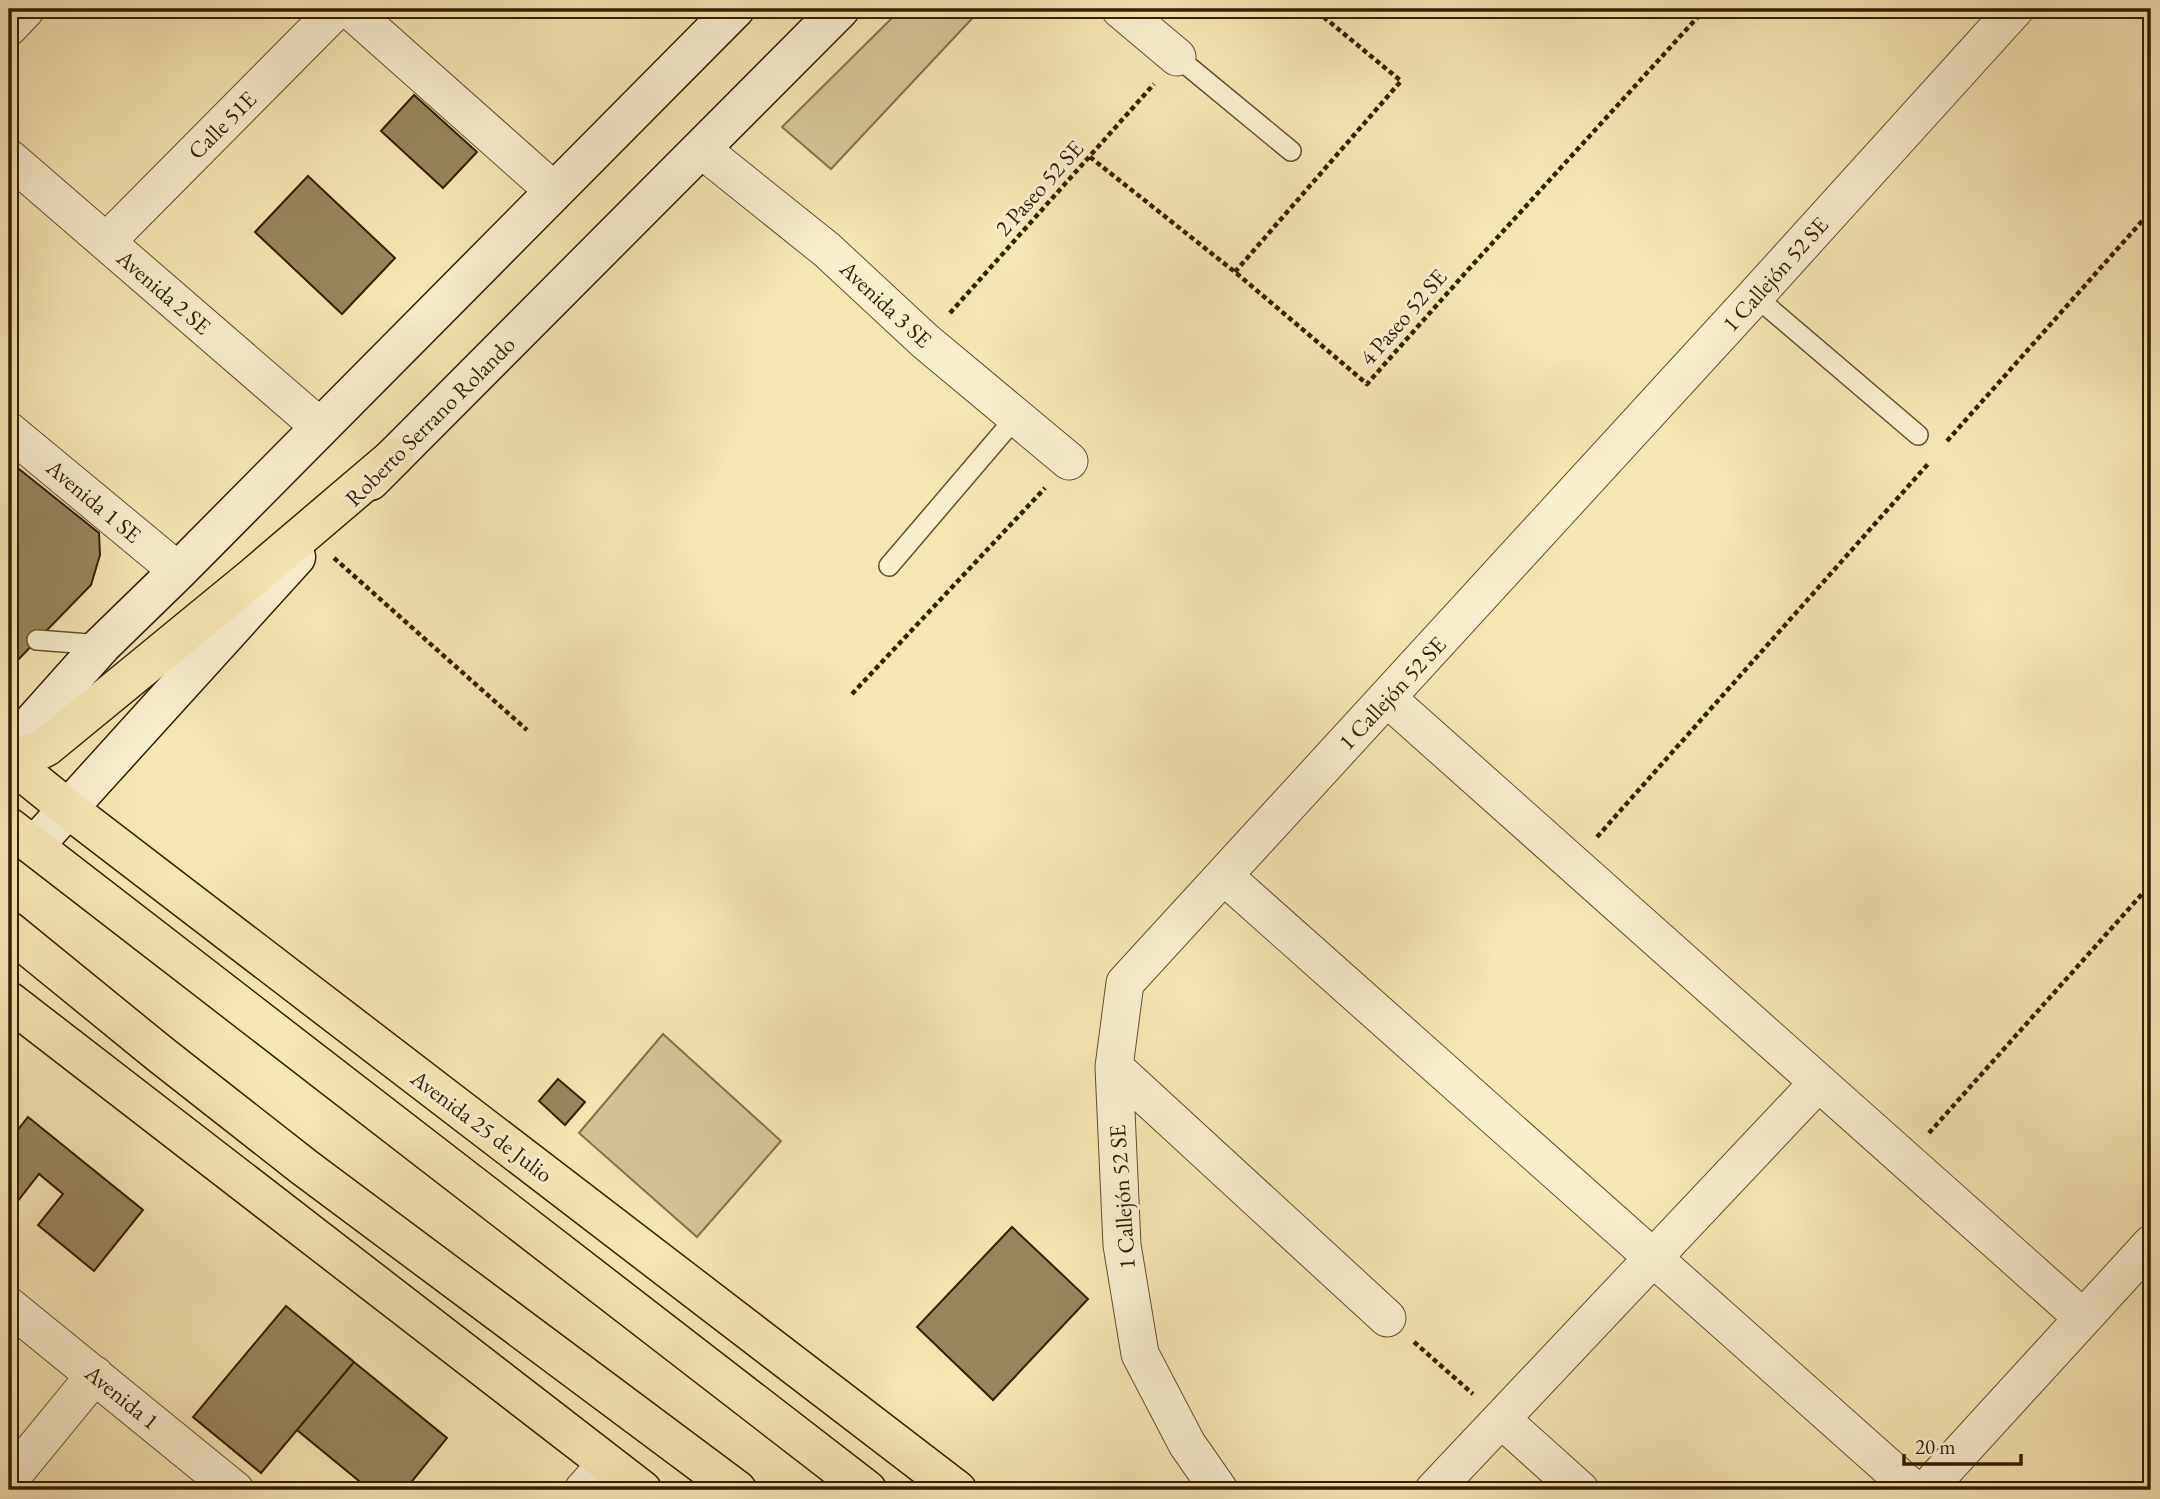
<svg xmlns="http://www.w3.org/2000/svg" width="2160" height="1499" viewBox="0 0 2160 1499" font-family="'EB Garamond',serif">
<rect width="100%" height="100%" fill="#f5e7b2"/>
<filter id="stains"><feTurbulence type="fractalNoise" baseFrequency=".00286" numOctaves="4"/><feColorMatrix values="0 0 0 0 .2 0 0 0 0 .09 0 0 0 0 .02 0 0 0 .5 -.17"/></filter>
<radialGradient id="worn" r=".72"><stop offset=".6" stop-color="#630" stop-opacity="0"/><stop offset="1" stop-color="#630" stop-opacity=".3"/></radialGradient>
<path fill="#d4c594" stroke="#84724a" stroke-width="2" d="M901,9H981L831,169L782,127Z
M663,1034L781,1141L697,1237L579,1133Z"/>
<path fill="#98875d" stroke="#341e00" stroke-width="2" d="M414,95L477,152L443,188L381,131Z
M308,176L395,258L342,314L255,232Z
M9,461L99,533L100,555L91,585L9,669Z
M558,1079L585,1102L565,1125L539,1101Z
M28,1117L143,1210L94,1271L38,1225L63,1194L39,1174L17,1202L9,1195V1141Z
M1012,1227L1088,1299L993,1400L917,1327Z
M286,1306L354,1362L261,1473L193,1417Z
M354,1362L447,1438L405,1490H370L297,1430Z"/>
<g fill="none" stroke-linecap="round" stroke-linejoin="round">
<g stroke="#64502c" stroke-width="22">
<path id="lane" d="M1177,57L1291,151
M1755,296L1918,435
M889,566L1017,416
M37,640L102,645"/>
</g>
<g stroke="#64502c" stroke-width="39">
<path id="street" d="M349,9L554,191
M1120,9L1177,57
M9,27L26,9
M701,149L827,250L925,341L1069,461
M9,158L320,427
M106,242L337,9
M9,431L178,571
M1387,698L2083,1318
M1224,876L1914,1490
M1114,1067L1387,1318
M9,1306L235,1490
M1501,1419L1580,1490
M9,1480L95,1375
M583,1490L607,1463
M1219,1490L1187,1444L1140,1354L1122,1245L1114,1067L1125,983L1755,296L2015,9
M1434,1490L1818,1083
M1926,1490L2151,1244"/>
</g>
<g stroke="#341e00" stroke-width="41">
<path id="secondary" d="M370,481L840,9
M9,749L102,645L178,571L735,9
M34,846L296,557"/>
</g>
<g stroke="#341e00" stroke-width="41">
<path id="primary" d="M9,757L36,752L46,747L252,578L394,457
M9,761L67,808L957,1490
M9,827L867,1490
M9,931L160,1054L304,1167L737,1490
M9,1001L642,1490"/>
</g>
<path stroke="#341e00" stroke-width="4.5" stroke-dasharray="5 3.5" stroke-linecap="butt" d="M1090,157L1235,272L1367,384L1467,271L1705,9
M1235,272L1401,81L1314,9
M950,313L1154,84
M1947,441L2151,211
M334,558L527,730
M852,694L1045,488
M1597,837L1928,464
M1929,1133L2151,884
M1414,1342L1473,1394"/>
<use href="#lane" stroke="#f8efcd" stroke-width="19"/>
<use href="#street" stroke="#f8efcd" stroke-width="37"/>
<use href="#secondary" stroke="#f8efcd" stroke-width="38"/>
<use href="#primary" stroke="#f5e7b2" stroke-width="38"/>
</g>
<g text-anchor="middle" dominant-baseline="central" stroke-width="6" stroke-linejoin="round" paint-order="stroke">
<g font-size="23" fill="#341e00" stroke="#f8efcd">
<text transform="translate(222 125) rotate(-45)">Calle 51E</text>
<text transform="translate(1039 188) rotate(-48)">2 Paseo 52 SE</text>
<text transform="translate(1775 274) rotate(-48)">1 Callejón 52 SE</text>
<text transform="translate(164 292) rotate(41)">Avenida 2 SE</text>
<text transform="translate(886 304) rotate(43)">Avenida 3 SE</text>
<text transform="translate(1403 317) rotate(-49)">4 Paseo 52 SE</text>
<text transform="translate(430 421) rotate(-45)">Roberto Serrano Rolando</text>
<text transform="translate(94 501) rotate(40)">Avenida 1 SE</text>
<text transform="translate(1392 693) rotate(-47)">1 Callejón 52 SE</text>
<text transform="translate(482 1126) rotate(37)">Avenida 25 de Julio</text>
<text transform="translate(1122 1197) rotate(-94)">1 Callejón 52 SE</text>
<text transform="translate(122 1397) rotate(39)">Avenida 1</text>
</g>
</g>
<rect width="2160" height="1499" fill="none" stroke="#f5e7b2" stroke-width="35"/>
<rect x="10" y="10" width="2139" height="1478" fill="none" stroke="#341e00" stroke-width="3.5"/>
<rect x="18" y="18" width="2125" height="1464" fill="none" stroke="#341e00" stroke-width="2"/>
<path d="M1904 1454v10h117v-10" fill="none" stroke="#341e00" stroke-width="3.5"/>
<text x="1915" y="1454" font-size="21" fill="#341e00" stroke="#f8efcd" stroke-width="5" paint-order="stroke">20 m</text>
<rect width="100%" height="100%" filter="url(#stains)"/>
<rect width="100%" height="100%" fill="url(#worn)"/>
</svg>
